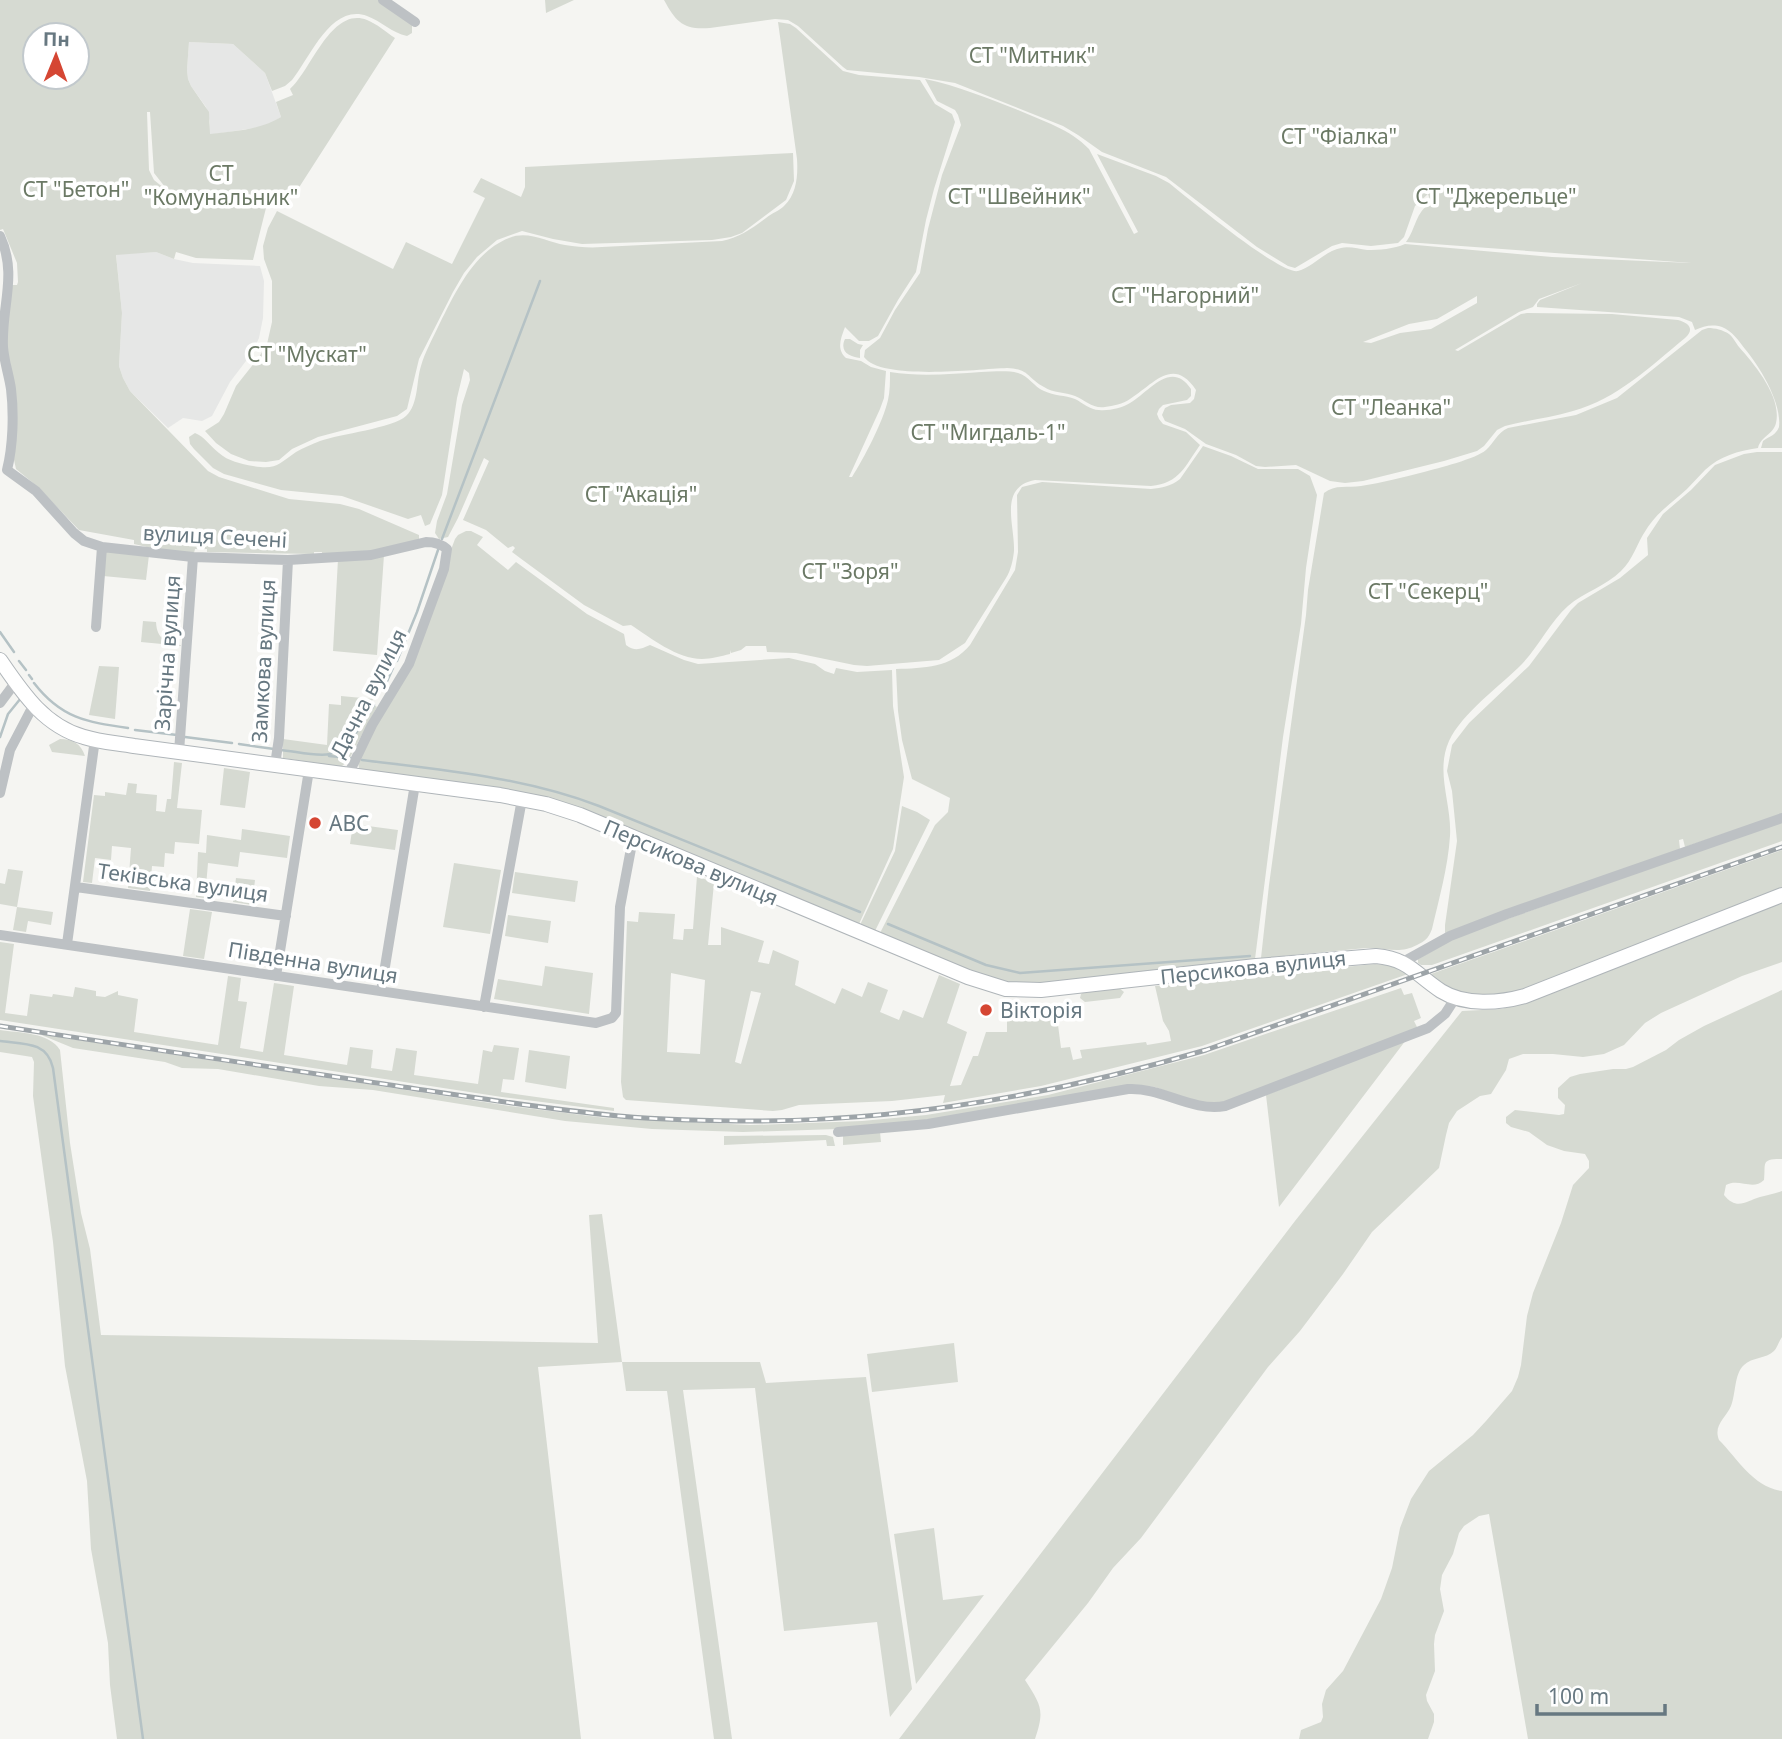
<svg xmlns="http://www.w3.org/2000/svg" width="1782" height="1739" viewBox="0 0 1782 1739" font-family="'Noto Sans',sans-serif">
<rect width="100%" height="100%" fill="#f5f5f2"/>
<path fill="#e6e7e6" d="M189,42L233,44L265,73L281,117L273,122L260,127L209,135L210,122L206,107L191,86L188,79L187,70Z
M156,252L174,259L193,263L260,266L264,281L263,318L259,338L252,353L230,382L212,416L202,421L183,418L168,428L130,391L123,378L119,366L122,313L116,254Z"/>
<path fill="#d6dad2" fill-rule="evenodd" d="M0,0H379L412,23V33L407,36C392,33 381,21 367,16C331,3 310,58 292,80L285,86L272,91L265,73L233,44L189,42L187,70L188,79L191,86L209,112L210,134C234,131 260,130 281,117L276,102L293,95L290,89C311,71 331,6 367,20C377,24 386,32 395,38L298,189L281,203L266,208L253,260L196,258L176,252L174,259L156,252L116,255L122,313L119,366L123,378L130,391L208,471L219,477L289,499L340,504L359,509L419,535V540L378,550L322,554V552H314V554L207,552V549H195L194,553L151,548L134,544V540L79,530L38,487L16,469L14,460L10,359L7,358L6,343L12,285H17L18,282L17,263L3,229L0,230ZM35,35H77V77H35ZM147,112H150L154,173L165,187L170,190V193L154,180L149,170Z
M545,0H574L546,13Z
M664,0H1782V448H1761L1763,441C1770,436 1776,435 1779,427C1782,403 1760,367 1745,349C1739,341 1732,331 1722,327C1712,324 1704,326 1695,330L1692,322L1679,317L1537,307V304L1540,300L1582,283L1539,299L1533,307L1519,312L1455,350L1458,351L1521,314L1527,313L1612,314L1678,320C1689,323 1695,329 1685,338C1651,366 1617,399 1573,411C1551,418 1527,420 1505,426L1497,430L1484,446L1477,451L1444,461L1363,481L1345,483L1330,481L1296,465L1265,467L1256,466L1236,455L1206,444L1185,429L1165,421L1162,415L1165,408L1171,405L1190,403L1194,399L1196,390C1173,356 1154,384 1130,399C1123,404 1113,406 1105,407C1093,409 1085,400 1075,396C1065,392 1053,393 1044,387C1027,378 1030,369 1007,368C978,369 881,381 864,357L865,350L880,338L895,310L920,273L928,229L942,175L961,125L958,115L955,110L937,101L925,79C958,86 987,98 1018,110C1043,121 1070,129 1089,149L1134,234L1138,232L1097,154L1156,176L1169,183C1188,198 1280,275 1298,271C1313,267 1325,251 1341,248C1349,246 1359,249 1367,250C1379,250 1394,249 1405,244L1552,257L1691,263L1406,242C1416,229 1415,212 1431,203L1428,194L1415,206L1404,237L1398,243L1371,246L1342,243L1332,246L1295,268L1288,266L1257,247L1166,177L1102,152L1078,135L1063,126L955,83L919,77L847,70L843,67L798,26L788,20L775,19L710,28C683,30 676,22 664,0ZM1477,296V303L1431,329L1400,333L1371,343L1363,342L1409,324L1437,319Z
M778,22L790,24L796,28L843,71L859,75L920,80L935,104L952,114L955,122L934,189L926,220L916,272L898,300L878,336L869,341H859L845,327C841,338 836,349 846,358L861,361L871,367L886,371L884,398L880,409L849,477H852C864,458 883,422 888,400C890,391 890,382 890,372C920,377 951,374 981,372C993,372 1006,370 1018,373C1029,376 1034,387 1044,391C1054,396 1065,395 1075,399C1083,403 1090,410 1099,410C1109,411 1122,408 1130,403C1149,392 1171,359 1191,389V396L1187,400L1163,405L1159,409L1157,414L1159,419L1163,424L1186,432L1200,445C1185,466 1180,483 1151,486L1035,480C998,487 1015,525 1014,551C1013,560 1011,570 1006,578L965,643L939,660L867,666L854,665L796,653L767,652L766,646H746L741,650L731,653V650L730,654C721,656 711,659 702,659C677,659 651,638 631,625L623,626L584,605L520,558L512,552L515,548L513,546L508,548L486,530L463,520L489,461L484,458L458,518L448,537L439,539L435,533L437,521L447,494L462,405L470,380L469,373L464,369L457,398L442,495L430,524L425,526L421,515L408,519L342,496L281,490L224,474L213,468L194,449L190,444L189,437L195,433C205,437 210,446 219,453C228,461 241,464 253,466C277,470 278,464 296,452C303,448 312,444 320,441C340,434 393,428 406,416C419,404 416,381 421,366C425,352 432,340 438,327C454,295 473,252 509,238C528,230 547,242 565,245C578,247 590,248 602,247L722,241C740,237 751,229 766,218C772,213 779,211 784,206C797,194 798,175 797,159Z
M793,153L794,181L786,200L742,233L731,237L712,240L582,244L553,239L522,231L497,240L477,257L464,273L453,292L419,359L407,409L397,416L318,437L292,449L279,460L266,462L249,461L231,454L216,443L205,431L219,422L224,414L236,386L259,357L267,344L272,322V281L264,259L263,246L268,228L277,211L393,269L406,242L452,264L485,198L473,192L481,178L521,197L525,187V167Z
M1708,328C1715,328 1723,330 1729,334C1733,337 1736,343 1739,347C1755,365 1782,397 1776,423C1773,435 1761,436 1758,448C1738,451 1720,456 1705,470C1699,476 1693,483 1687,489C1671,504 1658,511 1646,530C1637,543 1633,560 1621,571C1606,586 1584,592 1568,606C1550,622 1539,646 1522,664C1500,686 1462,713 1449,741C1435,772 1452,804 1450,836C1448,867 1439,899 1432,929C1428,939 1425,941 1417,945C1398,955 1386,947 1366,948L1261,958L1269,885L1306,615L1308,590L1324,493C1335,484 1348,488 1361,486C1382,483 1403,477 1424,472C1438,468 1476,459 1486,450C1494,443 1497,433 1508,428L1576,415L1617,398L1702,330Z
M845,339H850L858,344L863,345L860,350V358C850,357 839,352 845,339Z
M1203,446L1231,456L1258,469H1298L1310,476L1317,495L1306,568L1301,624L1283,737L1255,959L1028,985L994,981L880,933L935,825L948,812L950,798L912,779L902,740L898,711L896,669C924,668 951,668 970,645L1015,570L1018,552L1017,495L1022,487L1042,482L1151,489C1162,488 1171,486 1180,479Z
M1757,452H1782V814L1685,847L1683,839L1679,840L1680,849L1445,933V925L1457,841L1452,791L1447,771L1452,745L1469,723L1529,666L1571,610L1578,603L1620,578L1648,555L1647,538L1663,514L1691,490L1715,465L1744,454Z
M466,531H471L483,537L477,545L508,570L516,562L587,614L624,634L626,645C635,652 641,649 650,645L684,660L698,664L789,658L815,664L825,671L834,674L836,668L857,672L892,670L893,706L904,777L893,849L859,924L569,806L362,770L359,768L358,763L368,740L401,684L455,539L458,535Z
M105,550L149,555L146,580L103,576Z
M384,555L377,655L333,651L338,559Z
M143,621L156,622C157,641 167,641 183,646L141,642Z
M99,666L119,667L115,719L89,715Z
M341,696L373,699L371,703L377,707L348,761L342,766H337L283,758V739L327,745L329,704L341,705Z
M60,739C73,739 81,744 85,756L52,752L49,745Z
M174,762L182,763L177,808L202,810L199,844L175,842L174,854L165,853L164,867L152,866L150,891L128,888L131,848L112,846L111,860L95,858L92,883L83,882L94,795L105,796V792L126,795L128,783L137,784L136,793L157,795L156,811L165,812L167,799H171Z
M224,768L250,772L245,808L220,805Z
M902,806L917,812L930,820L875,931L860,925L895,851Z
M1782,821V841L1432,965H1421L1418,963V959L1457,937Z
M353,824L398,830L395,850L350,844Z
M242,829L290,836L287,858L240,852L238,867L208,863L205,898L196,897L198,852L206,853L207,835L241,840Z
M1782,850V889L1509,995C1478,995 1454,999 1431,974Z
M454,863L501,870L490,934L443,927Z
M8,869L23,871L17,907L53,912L51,925L28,921L26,932L13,930L17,907L0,904V883L5,884Z
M515,872L578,881L575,902L512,893Z
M697,876L714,883L708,945H721V927L764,941L758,962L769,964L773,950L799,961L795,985L835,1004L842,988L862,997L868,982L888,990L880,1012L899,1020L903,1010L923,1018L939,975L960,984L947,1023L967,1032L950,1086L961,1085L973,1056H978L986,1032H1007V1004H1043L1058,1025L1061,1048L1070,1047L1073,1060L1082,1058L1080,1050L1146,1042L1147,1045L1171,1041L1169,1031L1163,1021L1155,986L1375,964L1396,966L1408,974L1202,1046L1041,1086L943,1103L945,1095L892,1101L799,1105L782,1110L773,1111L626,1100L623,1097L621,1082L627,921L638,922L639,912L675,914L673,939L683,940L684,929H693ZM671,973L705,980L700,1054L667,1052ZM751,991L761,993L741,1064L735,1062Z
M236,878L255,880L252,905L233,902Z
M1782,902V962L1742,976L1661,1013L1645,1023L1624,1045L1604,1054L1583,1057L1553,1054H1523L1509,1059L1506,1070L1491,1094L1480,1096L1457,1111L1449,1123L1446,1135L1439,1168L1372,1232L1343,1274L1300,1331L1268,1367L1141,1538L1113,1568L1088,1603L1025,1680C1041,1705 1045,1710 1035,1739H899L1295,1221L1462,1011L1501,1009L1528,1002Z
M190,909L212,912L204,959L183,956Z
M508,915L551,921L548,943L505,936Z
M0,942L14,944L5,1013L27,1016L30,994L52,997L53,994L73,997L75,987L96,991V996L105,997L118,991V995L138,999L134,1032L218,1045L228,976L241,978L238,1001L247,1002L240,1048L263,1052L274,983L294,986L284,1055L347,1065L350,1047L373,1050L371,1068L392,1071L396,1048L417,1051L414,1075L478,1084L483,1050L492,1052L494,1045L519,1048L514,1080L503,1079L501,1092L614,1108V1111L502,1097L0,1020Z
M545,966L593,973L589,1014L494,999L498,979L542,986Z
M1119,988L1124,992L1120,998L1085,1002L1080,998L1081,994L1084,992Z
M1401,988L1404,995L1412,993L1421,1018L1414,1021L1418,1029L1224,1103H1199L1155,1087L1145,1086L929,1122L838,1129L743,1132L652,1129L565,1121L373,1090L319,1086L218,1069L182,1068L165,1062L73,1048L39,1034L510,1106L606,1118L750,1125L782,1124L862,1121L926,1115L1048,1095L1204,1055Z
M1782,990V1159C1760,1159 1766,1163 1764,1180C1753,1191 1739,1178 1726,1185L1724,1195C1737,1211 1746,1201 1760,1197C1768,1195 1774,1194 1782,1191V1337C1779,1341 1777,1348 1774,1351C1766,1359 1752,1357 1744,1365C1734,1374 1736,1394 1731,1406C1726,1418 1713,1425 1719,1440C1738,1459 1753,1487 1782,1491V1739H1528L1489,1514L1479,1516L1464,1526L1459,1533L1453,1554L1442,1575L1440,1589L1444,1611L1435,1635L1434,1644L1435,1671L1426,1695L1427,1701L1434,1714V1722L1428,1739H1299L1301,1730L1321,1722L1323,1717L1322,1704L1326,1690L1343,1671L1381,1599L1392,1568L1400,1528L1411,1499L1429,1471L1473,1435L1486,1421L1512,1391L1518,1377L1521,1365L1527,1316L1533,1293L1561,1223L1573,1185L1589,1168V1161L1585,1154L1564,1151L1547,1145L1529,1132L1511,1127L1506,1123V1117L1515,1110L1559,1115L1564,1114L1565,1105L1558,1098V1088L1570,1077L1580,1074L1613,1069H1626L1633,1067L1666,1050L1679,1040L1704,1026Z
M0,1030C19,1033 49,1032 60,1050L70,1143L81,1213L90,1249L101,1335L598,1343L589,1215L602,1214L622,1362H760L766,1383L866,1377L912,1689L890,1717L877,1622L784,1631L755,1388L683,1390L732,1739H714L667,1391H626L622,1362L538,1367L581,1739H117L110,1685L108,1643L91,1549L87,1481L65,1366L53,1242L33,1096L34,1062L32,1057L0,1052Z
M1406,1040L1279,1207L1266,1095Z
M529,1050L570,1056L566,1089L525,1082Z
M880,1132L881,1142L843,1145V1135Z
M826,1135L833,1137L835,1146H827L826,1140L724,1145V1136Z
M954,1343L958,1382L872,1392L867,1354Z
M934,1528L943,1600L984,1595L916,1684L894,1534Z"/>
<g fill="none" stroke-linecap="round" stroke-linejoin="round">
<path stroke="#b5c2c5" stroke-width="2.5" d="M442,539L540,281
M0,632L14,652
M19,661L26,670
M397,661L417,612L438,550
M29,675L32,679
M34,683C61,718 86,722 128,728
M383,690L393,668
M135,730L177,735
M0,737L8,714L21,698
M185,737L232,743
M239,744L274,749
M280,750C294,751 317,757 330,754C348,751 365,719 374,705
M329,756L350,758
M362,760C442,770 523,777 599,806L860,912
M888,924L986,965L1020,973L1250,956
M0,1041C23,1044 47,1041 53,1068L143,1739"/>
<g stroke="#afb5b9" stroke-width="16">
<path id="secondary" d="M0,660C22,692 44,726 84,737C100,742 117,743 134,746L500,795L546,804L580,815L968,977L1006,989L1041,990L1256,966L1376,956C1409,959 1415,974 1441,991C1465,1006 1500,1003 1525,996L1782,895"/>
</g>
<path stroke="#bdc1c4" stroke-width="10" d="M383,0L415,22
M0,236C18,275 1,307 3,347C4,361 9,375 11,389C14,414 13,446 7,470
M7,470L36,491L74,533L84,541L102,547L193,557L288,560L371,555L426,542C434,542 441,544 447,549L444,569L409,664L372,725L348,775
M96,627L102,547
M0,703L15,683
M179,752L193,557
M275,765L279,738L288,560
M0,793L10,750L33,706
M76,887L286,916
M0,935L596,1023L612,1018L616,1013L620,907L633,838
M67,944L95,739
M1403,962L1450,936L1507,914L1782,818
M276,976L309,770
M381,991L415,784
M484,1007L522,799
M838,1132L928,1124L1128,1089C1162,1087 1191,1112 1225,1106L1428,1028L1445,1014L1456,997"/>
<use href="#secondary" stroke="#fff" stroke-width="14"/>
<g stroke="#9da4a8" stroke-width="5">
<path id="rail" d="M0,1026C123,1045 246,1063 370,1082C452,1094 535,1108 619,1116C665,1120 713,1121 759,1121C911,1120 1061,1093 1206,1050L1782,847"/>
</g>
<use href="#rail" stroke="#fff" stroke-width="2.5" stroke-dasharray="8" stroke-linecap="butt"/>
</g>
<g fill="#d54633" stroke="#fff" stroke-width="2.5">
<circle cx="315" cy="823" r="7"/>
<circle cx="986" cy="1010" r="7"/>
</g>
<g text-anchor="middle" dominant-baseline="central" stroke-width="7" stroke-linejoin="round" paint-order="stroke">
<g font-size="21" fill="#6b7965" stroke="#fff">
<text x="1032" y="55">СТ "Митник"</text>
<text x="1339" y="136">СТ "Фіалка"</text>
<text x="221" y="173">СТ<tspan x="221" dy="24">"Комунальник"</tspan></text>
<text x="76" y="189">СТ "Бетон"</text>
<text x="1019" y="196">СТ "Швейник"</text>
<text x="1496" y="196">СТ "Джерельце"</text>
<text x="1185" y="295">СТ "Нагорний"</text>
<text x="307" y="354">СТ "Мускат"</text>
<text x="1391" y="407">СТ "Леанка"</text>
<text x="988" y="432">СТ "Мигдаль-1"</text>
<text x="641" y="494">СТ "Акація"</text>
<text x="850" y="571">СТ "Зоря"</text>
<text x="1428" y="591">СТ "Секерц"</text>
</g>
<g font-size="21" fill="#677881" stroke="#fff">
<text transform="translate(215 536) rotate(3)">вулиця Сечені</text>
<text transform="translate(167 653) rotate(-86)">Зарічна вулиця</text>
<text transform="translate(263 661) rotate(-87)">Замкова вулиця</text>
<text transform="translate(368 693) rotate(-63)">Дачна вулиця</text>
<text transform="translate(691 862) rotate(23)">Персикова вулиця</text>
<text transform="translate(183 882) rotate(8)">Теківська вулиця</text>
<text transform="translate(313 962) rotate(9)">Південна вулиця</text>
<text transform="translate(1253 967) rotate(-6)">Персикова вулиця</text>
</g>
<g font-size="21" fill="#677881" stroke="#fff" text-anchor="start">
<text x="329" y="823">ABC</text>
<text x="1000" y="1010">Вікторія</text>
</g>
</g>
<g transform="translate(56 56) rotate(1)"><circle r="33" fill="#ffffff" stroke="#c2c9cd" stroke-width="2"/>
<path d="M0-5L12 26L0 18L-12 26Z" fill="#d54633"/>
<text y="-10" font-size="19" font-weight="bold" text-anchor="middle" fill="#677881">Пн</text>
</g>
<path d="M1537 1704v10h128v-10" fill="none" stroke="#677881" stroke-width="3.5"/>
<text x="1548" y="1704" font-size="21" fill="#677881" stroke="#ffffff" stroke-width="5" paint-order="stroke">100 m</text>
</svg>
